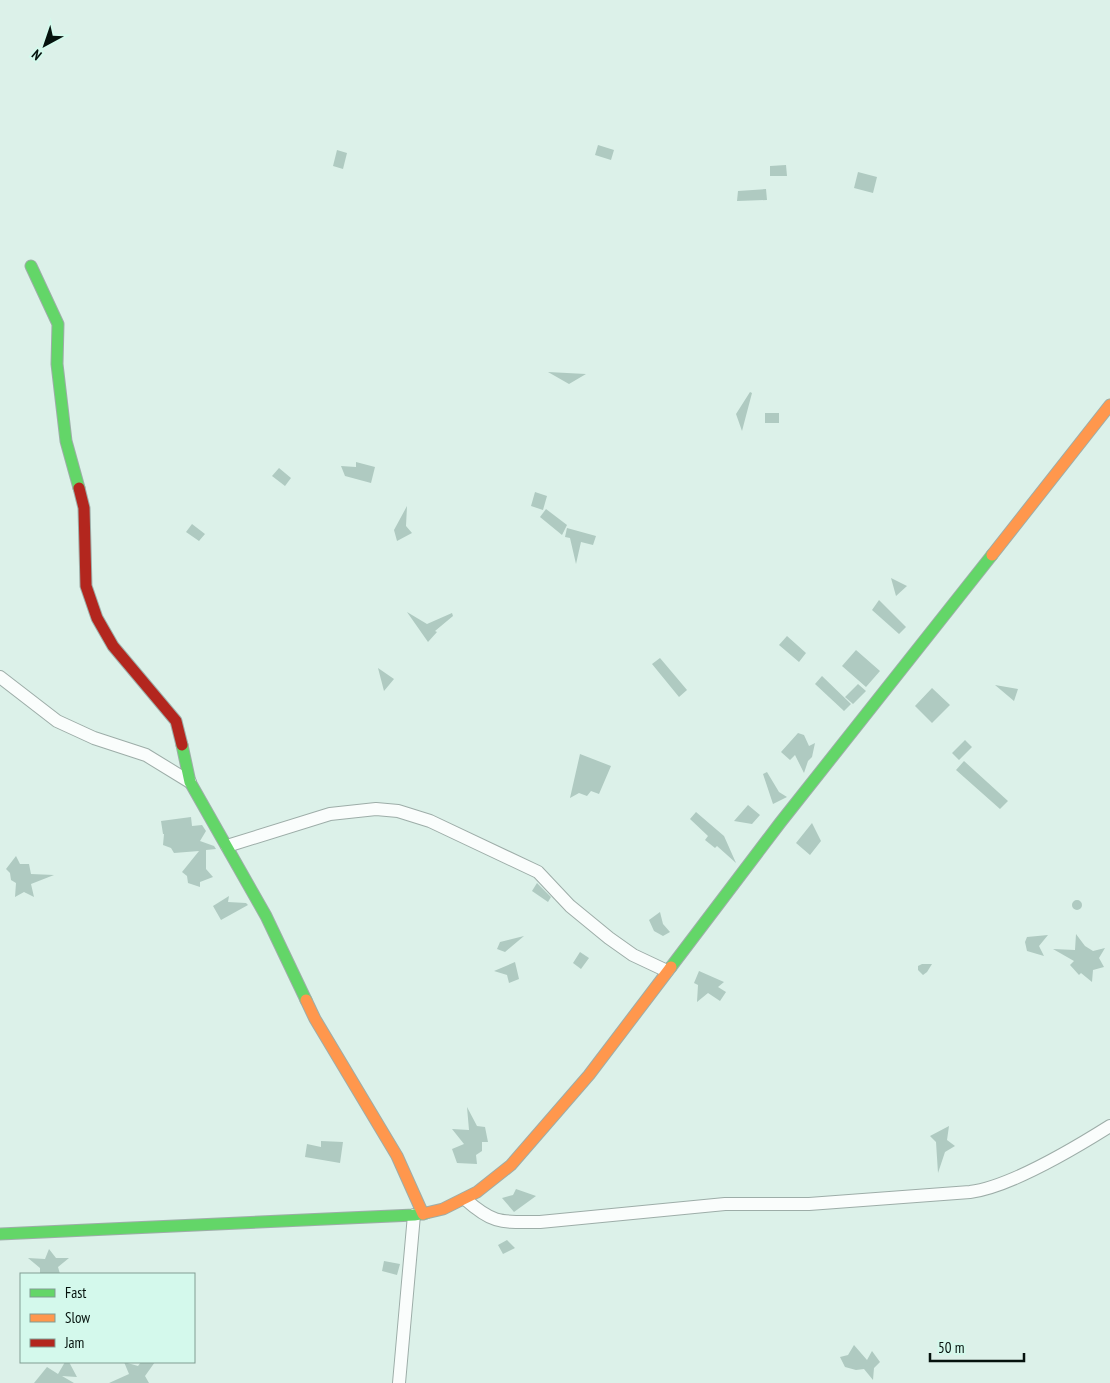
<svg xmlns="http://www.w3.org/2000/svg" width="1110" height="1383" viewBox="0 0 1110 1383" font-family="'PT Sans Narrow',sans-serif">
<rect width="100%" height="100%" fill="#dcf1e9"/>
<path fill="#afcac1" d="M598,145L614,150L611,160L595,155Z
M337,150L347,153L343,169L333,166Z
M786,165L787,176H770V166Z
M858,172L877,177L873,193L854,188Z
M766,189L767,200L737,201L738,191Z
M548,372L586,374L569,384Z
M750,392L752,393L742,431L736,414Z
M765,413H779V423H765Z
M356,462L375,467L371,483L345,476L341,466L356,467Z
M279,468L291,478L285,486L272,476Z
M535,492L547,496L543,510L531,506Z
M407,506L406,526L412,533L397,541L394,530Z
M546,509L567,525L562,535L540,517Z
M192,524L205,534L199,541L186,532Z
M567,528L596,536L593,545L581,542L576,564L570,538L565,537Z
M891,578L907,586L896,596Z
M879,600L906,627L899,634L872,610Z
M407,612L427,624L452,613L453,616L435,631L437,632L428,642Z
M787,636L806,653L799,662L779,645Z
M856,650L880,671L866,687L842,666Z
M660,658L687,690L679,697L652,664Z
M378,668L394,679L384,691Z
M822,676L851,704L844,711L815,684Z
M858,684L866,691L853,704L845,697Z
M995,685L1018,689L1014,701Z
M932,688L950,705L932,723L915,706Z
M798,733L804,735L809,746L815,743L812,757L808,761L804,773L795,755L790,760L781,752Z
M965,740L972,747L959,760L952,753Z
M580,754L611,766L599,794L591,791L587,796L579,793L570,798Z
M964,761L1008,801L1000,809L956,770Z
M767,772L779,792L787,797L773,804L763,774Z
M748,805L760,815L752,824L734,821Z
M696,812L724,836L736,863L717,846L715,848L705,840L708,836L690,819Z
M191,817L192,826L202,825L206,831L200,841L214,846L216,849L206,850V869L213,877L200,882V887L188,883L187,876L182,872L199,851L174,853L171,848L163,845L164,834H163L161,821Z
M812,823L821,841L810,855L796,843Z
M16,856L20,864H29L31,874L54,875L31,884L34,897L24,892L15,897L16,883L11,880L10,873L6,869Z
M537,883L551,897L548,902L532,891Z
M229,896L228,902L246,903L248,905L221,920L213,906Z
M1072 905a5 5 0 1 1 10 0a5 5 0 1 1-10 0Z
M660,912L663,924L670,932L663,936L654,931L649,920Z
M1076,934L1085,946L1093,951L1105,948L1099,958L1104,967L1093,970L1092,982L1081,973L1079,975L1070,965L1074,961L1053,949L1075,950Z
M1048,935L1039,946L1044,956L1027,951L1025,942L1027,937Z
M524,936L505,952L497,949L500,942Z
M580,952L589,958L581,969L573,963Z
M515,962L519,979L509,983L507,975L494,971Z
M922,964H932L927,972L923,975L918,970V966Z
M699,971L724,982L718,987L726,992L720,1001L708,993L697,1002L698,985L694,983Z
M467,1107L477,1126L485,1127L488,1142H482V1151L476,1155L477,1164L457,1163L452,1149L464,1144L452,1129L469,1130Z
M949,1126L947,1140L955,1146L945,1152L938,1173L936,1142L930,1136Z
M321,1141L343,1142L340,1163L305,1157L307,1144L321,1147Z
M516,1189L536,1196L514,1212L502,1198L513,1195Z
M507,1240L515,1248L503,1254L498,1245Z
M49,1249L56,1258H69L58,1267L60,1274H40V1268L28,1258L45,1259Z
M384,1261L400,1264L397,1275L382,1271Z
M854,1345L867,1360L872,1351L880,1362L874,1368L873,1380L864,1369L856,1370L845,1367L840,1357L848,1355Z
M65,1362H69L77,1377L62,1376L74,1383H34L47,1367L58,1374Z
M124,1362L138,1366L141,1362H155L145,1376L149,1383H109L129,1374Z"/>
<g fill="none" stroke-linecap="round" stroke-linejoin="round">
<g stroke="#9dada8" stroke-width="14">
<path id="street" d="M0,677L57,721L94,738L146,755L190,782
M227,846L330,814L376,809L398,811L430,821L538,872L570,906L609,938L633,955L667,971
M465,1199C494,1225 502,1222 540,1222L725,1204H809L970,1192C1009,1187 1075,1148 1110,1126
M399,1383L414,1215"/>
</g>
<g stroke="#9dada8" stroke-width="13">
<path id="fast" d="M31,266L58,324L57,364L66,441L79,488
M182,745L190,782L266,916L306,1000
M671,967L780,823L992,555
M0,1234L414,1215L426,1213"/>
</g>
<g stroke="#9dada8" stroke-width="13">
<path id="slow" d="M992,555L1110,405
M306,1000L315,1019L397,1156L423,1214
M426,1213L443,1209L477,1192L511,1165L589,1075L671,967"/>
</g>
<g stroke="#9dada8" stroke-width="13">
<path id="jam" d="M79,488L84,508L86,586L97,618L113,646L176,721L182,745"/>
</g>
<use href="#street" stroke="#fafdfc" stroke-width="12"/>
<use href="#fast" stroke="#63d668" stroke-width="11"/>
<use href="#slow" stroke="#ff974d" stroke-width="11"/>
<use href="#jam" stroke="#b3261e" stroke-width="11"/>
</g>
<rect x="20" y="1273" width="175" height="90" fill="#d4f9ec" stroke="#819d93"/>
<rect x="30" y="1289" width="25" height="8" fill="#63d668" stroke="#819d93"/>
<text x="65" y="1298" font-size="15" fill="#05120d">Fast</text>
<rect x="30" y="1314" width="25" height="8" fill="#ff974d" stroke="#819d93"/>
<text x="65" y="1323" font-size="15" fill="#05120d">Slow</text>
<rect x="30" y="1339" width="25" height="8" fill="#b3261e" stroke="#819d93"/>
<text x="65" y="1348" font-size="15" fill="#05120d">Jam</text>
<g transform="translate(45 45) rotate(220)" stroke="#d4f9ec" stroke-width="4" paint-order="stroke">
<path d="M0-4L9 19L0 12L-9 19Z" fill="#05120d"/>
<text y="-8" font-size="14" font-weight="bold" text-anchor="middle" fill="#05120d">N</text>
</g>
<path d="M930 1353v8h94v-8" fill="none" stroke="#05120d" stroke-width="2.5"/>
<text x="938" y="1353" font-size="15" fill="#05120d" stroke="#d4f9ec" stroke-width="4" paint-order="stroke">50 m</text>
</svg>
